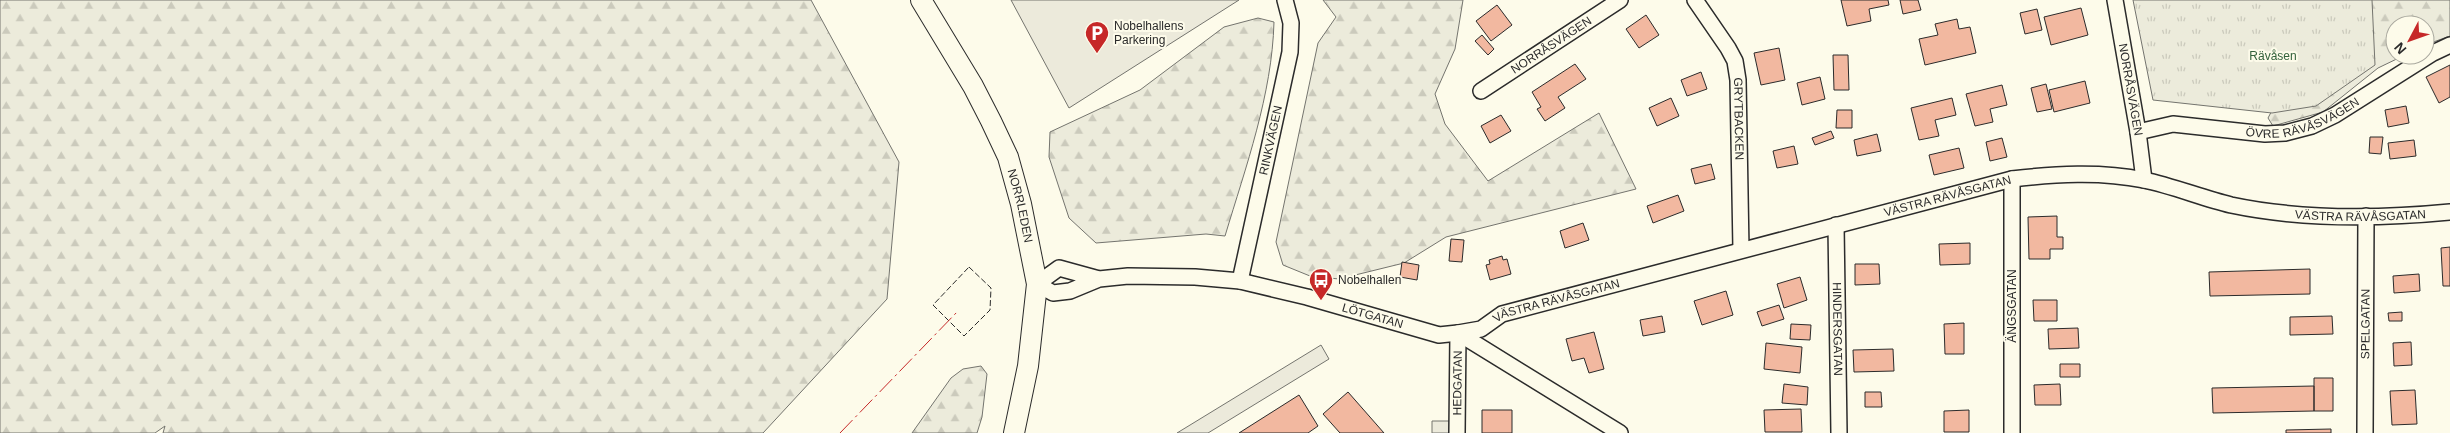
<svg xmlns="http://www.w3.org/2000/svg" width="2450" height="433" viewBox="0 0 2450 433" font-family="Arial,sans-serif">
<defs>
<pattern id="forest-firs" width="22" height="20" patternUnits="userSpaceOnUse" patternTransform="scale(1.25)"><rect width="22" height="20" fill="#ecebdb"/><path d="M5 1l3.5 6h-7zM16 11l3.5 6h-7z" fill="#cbcabc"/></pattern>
<pattern id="park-tufts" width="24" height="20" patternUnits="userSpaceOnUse" patternTransform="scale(1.25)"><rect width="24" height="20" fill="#ecebdb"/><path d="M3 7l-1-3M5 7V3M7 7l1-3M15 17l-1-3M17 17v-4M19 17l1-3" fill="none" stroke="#cbcabc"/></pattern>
</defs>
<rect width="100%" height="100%" fill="#fdfbea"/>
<path fill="url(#forest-firs)" stroke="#74746e" d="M0,0H811L899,162L887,299L763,433H163L165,426L155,433H0Z
M1323,0H1463L1455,49L1435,94L1445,124L1488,181L1599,113L1636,189L1446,237L1404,263L1339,279L1310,276L1283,265L1276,242L1318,43L1336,17Z
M2313,0H2450V36L2425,45V25H2395V55H2405L2378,68L2323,112L2273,126L2268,118L2286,84Z
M1258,18L1274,22C1272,95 1246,166 1225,236L1206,234L1096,243L1069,218L1049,157L1050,132L1140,90L1224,27Z
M981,366L987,374L982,417L977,433H912L951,378L963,369Z"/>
<path fill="url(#park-tufts)" stroke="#74746e" d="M2133,0H2372L2375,65L2316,106L2272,113L2153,100Z"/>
<path fill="#eceadb" stroke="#74746e" d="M1011,0H1239L1069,108Z
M1321,345L1329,359L1208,433H1177Z
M1432,421H1453V433H1432Z"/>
<path fill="#f2b8a0" stroke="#2b2b2b" d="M1841,0H1888L1889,5L1869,9L1871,21L1847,26Z
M1900,0H1918L1921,10L1903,14Z
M1497,5L1512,25L1491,41L1476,21Z
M2081,8L2088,35L2051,45L2044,17Z
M2037,9L2042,30L2025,34L2020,13Z
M1646,15L1659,35L1639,48L1626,29Z
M1957,19L1959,29L1970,27L1976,53L1925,65L1919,39L1938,35L1935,24Z
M1482,35L1494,49L1488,55L1475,41Z
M1779,48L1785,80L1761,85L1754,53Z
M1833,55H1848L1849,90H1834Z
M1575,64L1586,79L1558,97L1565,108L1545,121L1537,109L1541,107L1532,92Z
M2450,65V97L2439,103L2426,77Z
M1701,72L1707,89L1687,96L1681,80Z
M1820,77L1825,99L1802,105L1797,83Z
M2085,81L2090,103L2054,112L2049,90Z
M2046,84L2052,109L2037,112L2031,88Z
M2002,85L2007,105L1990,109L1993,122L1975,126L1966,94Z
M1671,98L1679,116L1657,126L1649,108Z
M1952,98L1956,115L1935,120L1939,136L1919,140L1911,108Z
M2406,106L2409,123L2388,127L2385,110Z
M1837,110H1852V128H1836Z
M1501,115L1511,131L1490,143L1481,126Z
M1831,131L1834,138L1815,145L1812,138Z
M1877,134L1881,151L1857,156L1854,140Z
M2370,137H2383L2381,154L2369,153Z
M2002,138L2007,157L1990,161L1986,142Z
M2414,140L2416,156L2390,159L2388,143Z
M1794,146L1798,164L1777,168L1773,151Z
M1959,148L1964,168L1934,175L1929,155Z
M1711,164L1715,179L1695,184L1691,169Z
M1678,195L1684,211L1653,223L1647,206Z
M2057,216V237H2063V249H2050V259H2029L2028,217Z
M1583,223L1589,240L1565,248L1560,231Z
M1451,239L1464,240L1462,262L1449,261Z
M1970,243V264L1940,265L1939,244Z
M2450,247V286H2443L2441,248Z
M1502,256L1503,260L1507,259L1511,274L1490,280L1486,265L1490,264L1489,260Z
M1402,262L1419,265L1417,280L1400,277Z
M1855,264H1879L1880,284L1855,285Z
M2310,269V294L2210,296L2209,272Z
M2419,274L2420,291L2394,293L2393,276Z
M1800,277L1807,300L1784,308L1777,284Z
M1726,291L1733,315L1702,325L1694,301Z
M2033,300H2057V321H2034Z
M1779,305L1784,319L1762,326L1757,312Z
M2402,312V321H2389L2388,313Z
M1662,316L1665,332L1643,336L1640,320Z
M2332,316L2333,334L2290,335V317Z
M1964,323V354H1945L1944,324Z
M1791,324L1811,325L1810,340L1790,339Z
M2078,328L2079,348L2049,349L2048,329Z
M1594,332L1604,369L1589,373L1584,358L1572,361L1566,339Z
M2411,342L2412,365L2394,366L2393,343Z
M1766,343L1802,347L1800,373L1764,369Z
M1893,349L1894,371L1854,372L1853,350Z
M2060,364H2080V377H2060Z
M2314,378H2333V411H2314Z
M1784,384L1808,387L1807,405L1782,403Z
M2060,384L2061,405H2035L2034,385Z
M2314,386V411L2213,413L2212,388Z
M2415,390L2417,424L2392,425L2390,391Z
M1348,392L1384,433H1340L1323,414Z
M1865,392H1881L1882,407H1865Z
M1299,395L1318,426L1308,433H1239Z
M1801,409L1802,432H1765L1764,410Z
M1482,410H1512V433H1482Z
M1969,410V432H1944V411Z
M2331,429V433H2286V430Z"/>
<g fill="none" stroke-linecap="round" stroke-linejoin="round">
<g stroke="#2b2b2b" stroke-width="18">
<g id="minor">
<path id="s1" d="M1695,0L1728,48L1735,61L1738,80L1741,250"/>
<path id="s2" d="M2115,0L2138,132L2144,180"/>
<path id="s3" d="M1481,91L1620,0"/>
<path id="s4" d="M2138,132L2173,124L2265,134L2285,133L2312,126L2335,115L2433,53L2450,45"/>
<path d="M2012,179V433"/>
<path id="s5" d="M1836,225L1839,433"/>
<path id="s6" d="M1099,279L1059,268L1037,284L1053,293L1070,291L1099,279L1128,276L1195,277L1240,281L1307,297L1439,335L1458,333L1620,433"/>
<path id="s7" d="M1240,281L1290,52L1291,23L1285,0"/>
<path id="s8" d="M1457,433L1458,333L1481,329L1502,314L2012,179C2055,174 2100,171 2144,180C2173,186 2202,198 2231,205C2302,220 2378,219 2450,212"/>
<path id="s9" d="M2365,433L2366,216"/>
</g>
</g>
<g stroke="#2b2b2b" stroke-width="22">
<g id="tertiary">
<path id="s10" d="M921,0L973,86L991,121L1008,157L1021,204L1037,284L1028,366L1014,433"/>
</g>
</g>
<use href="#minor" stroke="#fdfbea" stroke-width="15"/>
<use href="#tertiary" stroke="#fdfbea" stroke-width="20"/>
<path stroke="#2b2b2b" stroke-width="1" stroke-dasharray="6 2.5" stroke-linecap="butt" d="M969,267L991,288L990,310L964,336L933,305Z"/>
<path stroke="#c62828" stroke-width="1" stroke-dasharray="18 4 2.5 4" stroke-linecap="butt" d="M840,433L958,311"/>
</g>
<defs>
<g id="parking-pin" transform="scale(1.25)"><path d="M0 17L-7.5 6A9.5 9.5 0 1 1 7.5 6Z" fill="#c62828" stroke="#fdfbea"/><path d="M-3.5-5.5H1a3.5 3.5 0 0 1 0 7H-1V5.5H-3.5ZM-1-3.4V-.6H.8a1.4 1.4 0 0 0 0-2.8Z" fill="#fff"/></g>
<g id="bus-pin" transform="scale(1.25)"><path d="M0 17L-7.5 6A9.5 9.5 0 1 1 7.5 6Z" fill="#c62828" stroke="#fdfbea"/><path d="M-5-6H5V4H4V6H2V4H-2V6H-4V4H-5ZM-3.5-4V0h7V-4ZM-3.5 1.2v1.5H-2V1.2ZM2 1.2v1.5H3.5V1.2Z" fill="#fff"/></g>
</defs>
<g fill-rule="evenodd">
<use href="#parking-pin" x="1097" y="33"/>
<use href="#bus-pin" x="1321" y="280"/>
</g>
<g text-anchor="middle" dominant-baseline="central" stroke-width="4" stroke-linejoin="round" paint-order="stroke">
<g font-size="12" fill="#2b2b2b" stroke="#fdfbea" text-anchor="start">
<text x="1114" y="26">Nobelhallens<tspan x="1114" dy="14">Parkering</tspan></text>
<text x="1338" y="280">Nobelhallen</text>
</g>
<g font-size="12" fill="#2b2b2b" stroke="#fdfbea">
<text stroke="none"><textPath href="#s3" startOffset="84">NORRÅSVÄGEN</textPath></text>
<text stroke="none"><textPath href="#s2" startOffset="91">NORRÅSVÄGEN</textPath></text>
<text stroke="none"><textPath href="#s4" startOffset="169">ÖVRE RÄVÅSVÄGEN</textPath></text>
<text stroke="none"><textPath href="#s1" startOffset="131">GRYTBACKEN</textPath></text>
<text stroke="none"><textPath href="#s7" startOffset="144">RINKVÄGEN</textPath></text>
<text stroke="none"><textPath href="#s8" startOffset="610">VÄSTRA RÄVÅSGATAN</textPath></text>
<text stroke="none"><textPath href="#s10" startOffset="230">NORRLEDEN</textPath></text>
<text stroke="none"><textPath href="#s8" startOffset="1030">VÄSTRA RÄVÅSGATAN</textPath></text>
<text stroke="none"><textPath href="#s8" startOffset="205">VÄSTRA RÄVÅSGATAN</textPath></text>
<text transform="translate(2012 306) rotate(-90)">ÄNGSGATAN</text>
<text stroke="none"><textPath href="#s6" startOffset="414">LÖTGATAN</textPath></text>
<text stroke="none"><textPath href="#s9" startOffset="109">SPELGATAN</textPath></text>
<text stroke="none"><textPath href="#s5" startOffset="104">HINDERSGATAN</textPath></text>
<text stroke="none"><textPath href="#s8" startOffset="50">HEDGATAN</textPath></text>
</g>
<g font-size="12" fill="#34623c" stroke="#fdfbea">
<text x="2273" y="56">Rävåsen</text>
</g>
</g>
<g transform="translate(2410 40) rotate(229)"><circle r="24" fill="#fdfbea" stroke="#a9a89e"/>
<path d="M0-4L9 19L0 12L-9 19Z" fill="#c62828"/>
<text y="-8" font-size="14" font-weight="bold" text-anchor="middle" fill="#2b2b2b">N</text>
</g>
</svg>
